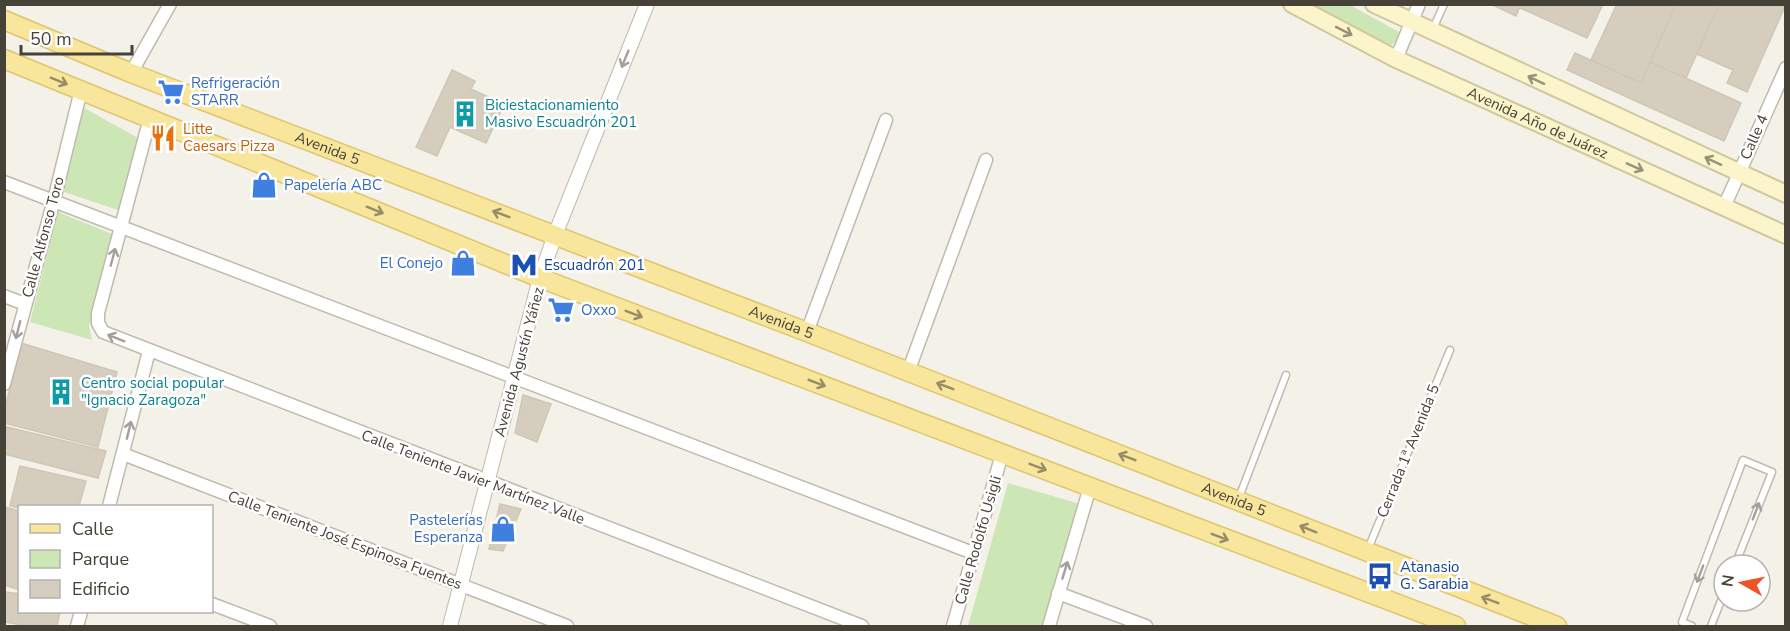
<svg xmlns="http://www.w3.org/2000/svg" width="1790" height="631" viewBox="0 0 1790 631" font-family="'Nunito Sans',sans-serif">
<rect width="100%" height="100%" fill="#f4f1e9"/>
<path fill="#cce6b5" d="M1301,5H1350L1399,32C1398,39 1395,43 1388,47Z
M84,108L140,139L121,211L61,191Z
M58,212L117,236L89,326L92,340L30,322Z
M1008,483L1080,504L1045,626H968Z"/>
<path fill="#d5cebf" stroke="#cfc6b3" stroke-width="1.5" d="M1491,4H1521L1516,16Z
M1521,4H1603L1587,38L1520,8Z
M1617,4H1676L1641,83L1591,60Z
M1676,4H1719L1686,78L1650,62Z
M1719,4H1786L1747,92L1727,83L1733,70L1697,54Z
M1575,53L1641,83L1650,62L1741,103L1724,141L1567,70Z
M452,70L475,81L471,89L504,104L486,143L450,127L437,156L416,147Z
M21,343L117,372L98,447L4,423V412Z
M523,395L551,404L537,442L515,433Z
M7,427L106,451L98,478L4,454V434Z
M20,466L86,481L79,506H20V508L10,506Z
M500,504L521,509L503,551L489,549Z
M4,507L20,511V590L4,585Z
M5,592L20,594V612H60L57,626H30L4,622Z"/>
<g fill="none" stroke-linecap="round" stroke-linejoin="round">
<g stroke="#bfbaac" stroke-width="9">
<path id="service" d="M1433,29L1444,4
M1238,500L1286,375
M1368,549L1450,350
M1692,626L1682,622L1743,460L1772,472L1735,565
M1711,626L1724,593"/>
</g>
<g stroke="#bfbaac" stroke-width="15">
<path id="minor" d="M1396,59L1419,4
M131,73L170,4
M150,118L98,313V323L103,332L862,626
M4,182L973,553
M1724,207L1786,68
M4,296L25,304
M807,332L886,120
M908,372L986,160
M4,384L54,200L81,90
M123,454L567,626
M109,506L149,351
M1058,593L1146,626
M212,604L270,626
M77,626L81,612
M953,626L1002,454
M1049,626L1090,487"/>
</g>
<g stroke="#bfbaac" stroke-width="16">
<path id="tertiary" d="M450,626L540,278L555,235L647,4"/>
</g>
<g stroke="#d1c79b" stroke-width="20">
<g id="secondary">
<path id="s1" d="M1292,4L1396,59L1786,235"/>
<path d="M1374,4L1786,194"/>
</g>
</g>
<g stroke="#dec56d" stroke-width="21">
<g id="primary">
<path id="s2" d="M4,20L131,73L807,332L1557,626"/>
<path d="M4,59L540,278L1456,626"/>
</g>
</g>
<use href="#service" stroke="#fff" stroke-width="6"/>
<use href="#minor" stroke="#fff" stroke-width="12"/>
<use href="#tertiary" stroke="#fff" stroke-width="14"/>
<use href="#secondary" stroke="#fcf4cb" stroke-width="16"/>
<use href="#primary" stroke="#f9e69d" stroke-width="18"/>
</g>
<defs><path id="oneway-shaft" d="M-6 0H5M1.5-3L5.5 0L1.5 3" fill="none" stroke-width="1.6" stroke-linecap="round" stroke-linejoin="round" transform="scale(1.5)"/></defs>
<g stroke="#98927a">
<use href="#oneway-shaft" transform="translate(1344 31) rotate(27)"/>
<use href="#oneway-shaft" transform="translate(1536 80) rotate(-155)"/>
<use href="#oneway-shaft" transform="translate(1713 161) rotate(-155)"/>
<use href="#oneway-shaft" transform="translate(1635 167) rotate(24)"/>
</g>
<g stroke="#a3a09c">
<use href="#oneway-shaft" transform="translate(625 59) rotate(112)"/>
<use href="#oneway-shaft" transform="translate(113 257) rotate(-75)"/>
<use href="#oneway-shaft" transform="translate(18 330) rotate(104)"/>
<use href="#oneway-shaft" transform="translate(116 338) rotate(-158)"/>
<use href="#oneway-shaft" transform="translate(129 430) rotate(-76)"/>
<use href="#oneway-shaft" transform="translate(1756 511) rotate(-69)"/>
<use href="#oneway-shaft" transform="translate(1065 570) rotate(-73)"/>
<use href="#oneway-shaft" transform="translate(1700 574) rotate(111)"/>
</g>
<g stroke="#978c65">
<use href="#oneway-shaft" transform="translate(59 81) rotate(22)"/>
<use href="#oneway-shaft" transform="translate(375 210) rotate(22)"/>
<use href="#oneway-shaft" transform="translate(501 214) rotate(-159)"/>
<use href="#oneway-shaft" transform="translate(634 314) rotate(21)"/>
<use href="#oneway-shaft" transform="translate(817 383) rotate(21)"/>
<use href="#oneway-shaft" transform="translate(945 386) rotate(-159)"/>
<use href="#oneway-shaft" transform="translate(1127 457) rotate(-159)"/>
<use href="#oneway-shaft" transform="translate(1038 467) rotate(21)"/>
<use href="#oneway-shaft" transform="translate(1308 529) rotate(-158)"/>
<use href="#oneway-shaft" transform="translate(1220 537) rotate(21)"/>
<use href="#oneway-shaft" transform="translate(1490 600) rotate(-159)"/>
</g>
<defs>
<g id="supermarket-bare" transform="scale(2.07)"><path d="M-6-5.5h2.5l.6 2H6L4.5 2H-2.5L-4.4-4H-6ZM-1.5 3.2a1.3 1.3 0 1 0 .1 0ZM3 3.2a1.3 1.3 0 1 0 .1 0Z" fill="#3f7fe0" stroke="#fff" stroke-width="2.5" paint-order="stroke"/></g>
<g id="building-bare" transform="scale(2.07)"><path d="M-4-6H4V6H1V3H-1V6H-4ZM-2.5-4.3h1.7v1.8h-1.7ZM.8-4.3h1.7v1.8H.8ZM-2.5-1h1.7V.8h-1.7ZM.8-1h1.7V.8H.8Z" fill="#0f9aa8" stroke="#fff" stroke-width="2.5" paint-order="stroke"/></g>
<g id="restaurant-bare" transform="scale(2.07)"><path d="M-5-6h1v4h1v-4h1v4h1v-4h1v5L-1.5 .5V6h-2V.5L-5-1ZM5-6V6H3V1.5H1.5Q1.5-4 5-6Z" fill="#e8710a" stroke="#fff" stroke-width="2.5" paint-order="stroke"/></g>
<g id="shop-bare" transform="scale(2.07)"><path d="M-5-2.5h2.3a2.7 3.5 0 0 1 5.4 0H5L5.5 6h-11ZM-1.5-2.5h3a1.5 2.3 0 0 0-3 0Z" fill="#3f7fe0" stroke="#fff" stroke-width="2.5" paint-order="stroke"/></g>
<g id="metro-bare" transform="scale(2.07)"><path d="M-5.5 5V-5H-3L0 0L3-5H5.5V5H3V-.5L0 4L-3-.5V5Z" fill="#1a4fb4" stroke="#fff" stroke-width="2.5" paint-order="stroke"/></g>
<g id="bus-bare" transform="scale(2.07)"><path d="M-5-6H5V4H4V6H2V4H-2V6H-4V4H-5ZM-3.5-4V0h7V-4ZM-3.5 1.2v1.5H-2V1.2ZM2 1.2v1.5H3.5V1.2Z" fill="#1a4fb4" stroke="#fff" stroke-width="2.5" paint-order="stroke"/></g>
</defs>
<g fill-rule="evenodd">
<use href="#supermarket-bare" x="171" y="92"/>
<use href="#building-bare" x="465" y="114"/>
<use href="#restaurant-bare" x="163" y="138"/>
<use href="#shop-bare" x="264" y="185"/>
<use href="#shop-bare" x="463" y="263"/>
<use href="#metro-bare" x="524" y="265"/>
<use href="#supermarket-bare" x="561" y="310"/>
<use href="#building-bare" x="61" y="392"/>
<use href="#shop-bare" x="503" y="529"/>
<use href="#bus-bare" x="1380" y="576"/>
</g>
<g text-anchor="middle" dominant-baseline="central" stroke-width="5" stroke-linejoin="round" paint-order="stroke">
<g font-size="15" fill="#366cbe" stroke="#fff" text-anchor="start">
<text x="191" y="83">Refrigeración<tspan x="191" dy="17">STARR</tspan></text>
<text x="284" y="185">Papelería ABC</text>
<text x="443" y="263" text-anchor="end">El Conejo</text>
<text x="581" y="310">Oxxo</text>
<text x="483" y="520" text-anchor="end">Pastelerías<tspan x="483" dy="17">Esperanza</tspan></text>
</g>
<g font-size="15" fill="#0d838f" stroke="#fff" text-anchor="start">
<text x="485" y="105">Biciestacionamiento<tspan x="485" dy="17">Masivo Escuadrón 201</tspan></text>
<text x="81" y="383">Centro social popular<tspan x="81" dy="17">"Ignacio Zaragoza"</tspan></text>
</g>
<g font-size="15" fill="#474238" stroke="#fff">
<text stroke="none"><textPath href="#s1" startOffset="273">Avenida Año de Juárez</textPath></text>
<text transform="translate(1754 137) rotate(-66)">Calle 4</text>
<text stroke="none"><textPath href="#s2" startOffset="348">Avenida 5</textPath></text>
<text transform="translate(43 237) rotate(-75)">Calle Alfonso Toro</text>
<text stroke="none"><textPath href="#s2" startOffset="834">Avenida 5</textPath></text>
<text transform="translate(519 362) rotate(-75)">Avenida Agustín Yáñez</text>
<text transform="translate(1408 451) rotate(-68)">Cerrada 1ª Avenida 5</text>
<text transform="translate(473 477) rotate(21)">Calle Teniente Javier Martínez Valle</text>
<text stroke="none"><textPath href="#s2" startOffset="1320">Avenida 5</textPath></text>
<text transform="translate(345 540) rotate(21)">Calle Teniente José Espinosa Fuentes</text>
<text transform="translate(978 540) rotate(-74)">Calle Rodolfo Usigli</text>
</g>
<g font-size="15" fill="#c56008" stroke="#fff" text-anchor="start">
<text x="183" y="129">Litte<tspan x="183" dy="17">Caesars Pizza</tspan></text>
</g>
<g font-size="15" fill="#164399" stroke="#fff" text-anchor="start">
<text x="544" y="265">Escuadrón 201</text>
<text x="1400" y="567">Atanasio<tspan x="1400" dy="17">G. Sarabia</tspan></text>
</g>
</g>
<rect width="1790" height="631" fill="none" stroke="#474238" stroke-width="12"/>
<rect x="18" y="505" width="195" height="108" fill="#ffffff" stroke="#b5b3af" stroke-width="1.5"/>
<rect x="30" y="524" width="30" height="9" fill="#f9e69d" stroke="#b5b3af" stroke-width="1.5"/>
<text x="72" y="535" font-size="18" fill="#474238">Calle</text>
<rect x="30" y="550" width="30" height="18" fill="#cce6b5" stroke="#b5b3af" stroke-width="1.5"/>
<text x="72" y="565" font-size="18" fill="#474238">Parque</text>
<rect x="30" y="580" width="30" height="18" fill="#d5cebf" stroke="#b5b3af" stroke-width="1.5"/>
<text x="72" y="595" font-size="18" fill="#474238">Edificio</text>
<g transform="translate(1742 583) rotate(279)"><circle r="28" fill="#ffffff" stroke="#b5b3af" stroke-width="1.5"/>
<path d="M0-4.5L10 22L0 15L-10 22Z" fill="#ef5326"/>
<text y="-9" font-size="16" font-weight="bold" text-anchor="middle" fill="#474238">N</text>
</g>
<path d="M21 45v9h111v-9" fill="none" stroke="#474238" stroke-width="3"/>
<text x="30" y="45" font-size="18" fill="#474238" stroke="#ffffff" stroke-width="4.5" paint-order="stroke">50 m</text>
</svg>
